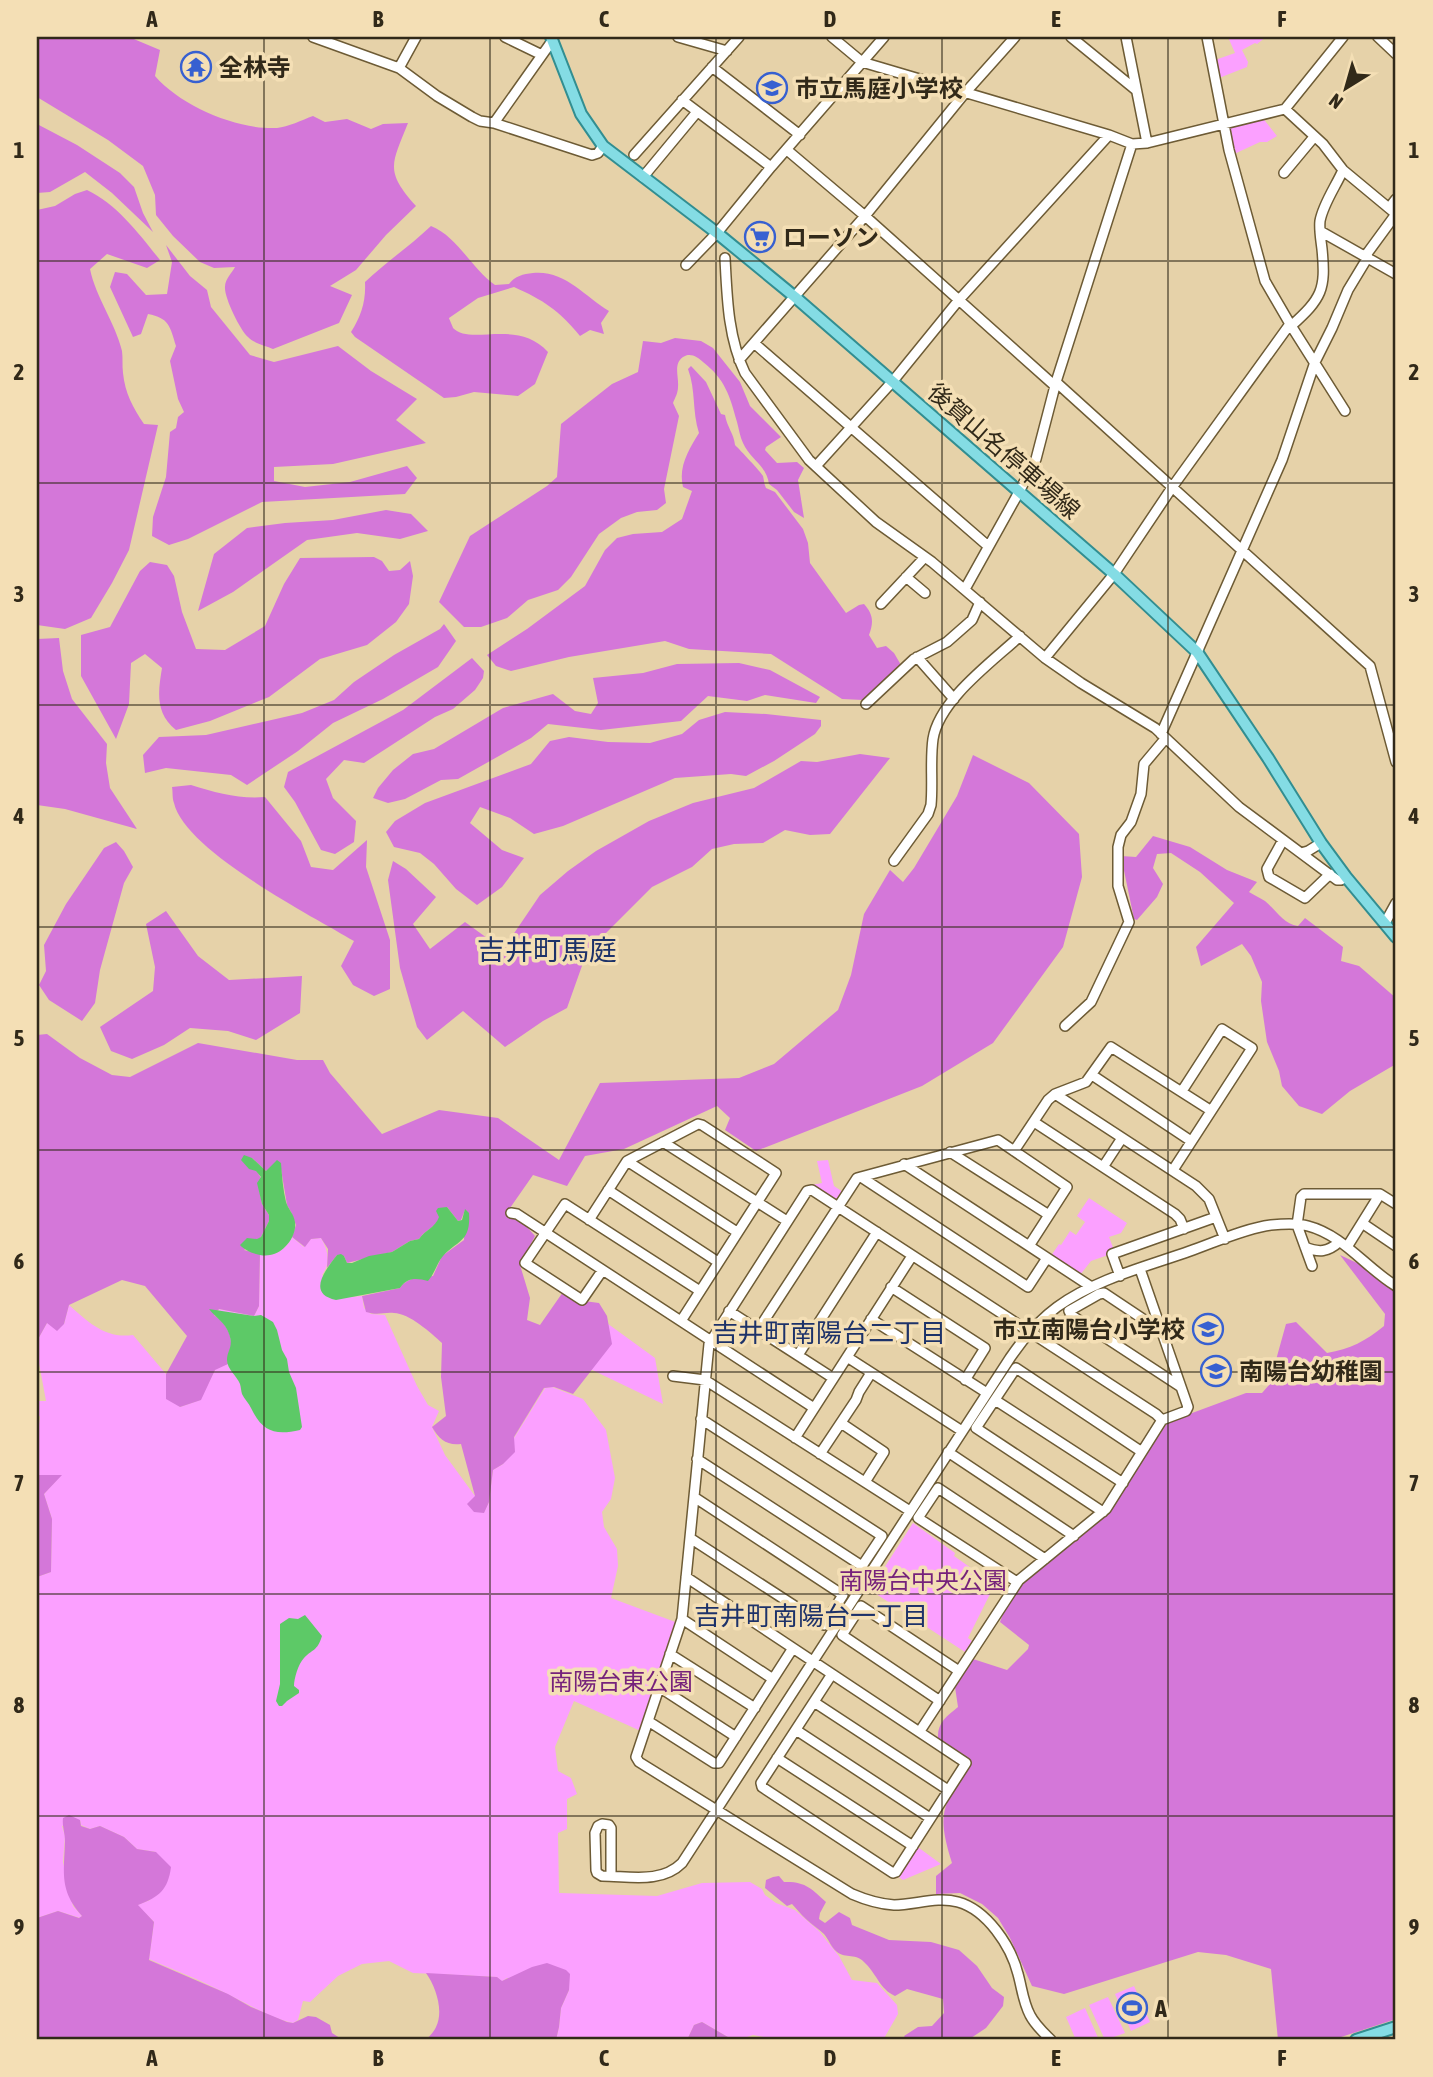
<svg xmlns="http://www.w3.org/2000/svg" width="1433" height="2077" viewBox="0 0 1433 2077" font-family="'Asap Condensed','Noto Sans JP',sans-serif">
<rect width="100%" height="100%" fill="#e6d2a9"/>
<path fill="#fba0ff" d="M1228,37H1266L1257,44L1255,43L1242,50L1248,62L1247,67L1219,78L1215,60L1235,53Z
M1262,117L1277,136L1267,142H1260L1232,155L1225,127Z
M828,1160L834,1186L843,1192L839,1198L834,1199L812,1185L822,1183L817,1161Z
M1089,1198L1127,1223L1121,1233L1109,1237L1114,1250L1108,1252V1255L1091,1261L1080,1275L1051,1256L1059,1244L1061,1245L1070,1231L1076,1235L1085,1222L1077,1216Z
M292,1237L304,1247L311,1239L321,1238C328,1250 331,1263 322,1275L351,1297L362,1296L364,1308L371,1314L385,1315L417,1386L428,1405L439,1411L432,1427L445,1455L475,1496L474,1512H484L489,1502L493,1470L503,1464L514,1438L545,1388L552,1387L583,1399L606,1430L615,1478L611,1499L602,1512L604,1527L617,1549L618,1566L611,1598L678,1623L643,1732L574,1701L555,1747L558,1771L571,1778L577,1794L567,1799V1829L558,1833L559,1893L657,1896L702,1883L750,1882L762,1889L765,1895L776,1903L795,1910L819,1931L839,1956L852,1980L877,1983L897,2005L898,2014L883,2040H779L753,2035L738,2040H733L702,2022L694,2025L687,2040H556L559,2027L561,2008L569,1990L507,1978L501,1982L497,1977L413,1973L389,1961L362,1964L338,1976L310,2002L303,2001L298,2020L293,2023C270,2018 250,2005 229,1995C203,1981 176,1971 149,1959L154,1922L137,1905L150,1900L156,1852L137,1849L124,1837L100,1826L90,1829L81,1825L80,1820L62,1826L65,1836L63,1862L73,1906L82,1916L80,1918L58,1911L37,1918V1577L51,1572L52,1519L44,1494L61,1475H37V1439L40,1417L37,1412V1401H46L37,1352V1341L47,1323L64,1324L69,1305C89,1323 106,1339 133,1335L166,1374V1390L180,1407L200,1400L215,1370L219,1309L254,1316L259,1306L260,1254C275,1257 285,1250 292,1237Z
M604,1321L655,1358L663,1404L561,1355Z
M913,1523L955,1553L954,1556L991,1582L993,1588L968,1638L972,1641L965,1652L870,1590Z
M915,1845L941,1864L903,1880L896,1875Z
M1134,1986L1150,2022L1131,2031L1115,1994Z
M1108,1997L1125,2033L1105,2040L1089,2005Z
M1085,2008L1099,2040H1076L1066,2017Z"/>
<path fill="#d477d9" d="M37,37H129L160,50L155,76C181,106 237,130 277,128C288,127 302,120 313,116L325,122L347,119L371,129L383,124L408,123C392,164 384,170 416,206L386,235L356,270L330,286L352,295L339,323L273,349C266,346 253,343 248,337C240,330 224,297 225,287C225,279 232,273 235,267L214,268L200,262L173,236L156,215L155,195L143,166L108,140L37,97Z
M37,124L77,145L120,173L134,187L143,213L153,232L112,193L85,172L50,192L37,193Z
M87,190C117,204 140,235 160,260L147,268L107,254L90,269C96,298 115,322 122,351C123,358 122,366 123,373C125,393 133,408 144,424L158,425L129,550L112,583L91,618L65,629L37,625V210L55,206L75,194Z
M431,226C458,237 471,268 495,285L509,284C515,276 523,274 533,273C565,270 584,296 609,311L601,323L604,334L590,330L580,336C559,310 543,300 514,287L478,298L449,318C449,319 453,327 453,328C470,346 518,318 548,352L535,384L518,396L474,392L456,397L444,398L355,337L351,332C361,316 366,302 365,282C386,262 410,246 431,226Z
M166,245L190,276L207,290L211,307L250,355L274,362L338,346L371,371L417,399L396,420L426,443L333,464L274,467V481L305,487L350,482L407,466L417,478L405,494L262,502L188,539L169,545L152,536L153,517L166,477L170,432L176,428L178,417L184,412L178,399L170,361L176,346C170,326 169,318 148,314L141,334L133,337L110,287L115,272L127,274L146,295L167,294L172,262Z
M675,338L701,341L713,348L740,382L750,406L781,437L766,447L765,450L777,463L797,462L804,468L798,480L804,518L794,512L777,490L769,484C767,466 750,459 743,443C740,437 739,429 737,422C730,396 725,379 703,362C698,357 690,352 683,357C673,364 679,377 678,387C678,393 675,398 673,403L679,416L664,489L666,503L657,510L637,512L621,518L599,534L571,577L558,590L528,600L507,618L481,627H464L439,602L470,536L547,486L557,477L561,424L612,384L638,372L643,341L661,343Z
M691,366L706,382L721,414L725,415C727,427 734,434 735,445C740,450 761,472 763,476C764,480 764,484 766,488L775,492L803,529L808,543L810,563L846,613L859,605L864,604C873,614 874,622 869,635L877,648L886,646L894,653L901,665L863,700L842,699L771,654L689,649L665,641L569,657L511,671L496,666L487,655L527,629L585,586L605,550L617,538L633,534L662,532L682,519L692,491L683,487C678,467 689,449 699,433C692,412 696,390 688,369Z
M386,510L411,514L428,531L400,539L357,533L307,540L233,592L198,611L214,554L247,528L285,523L333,520Z
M374,557L382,561L389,571L400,570L410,561L413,576L409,604L396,622L367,645L320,659L269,697L210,721L176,730C155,713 158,692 162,668L145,654L131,663L129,704L116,739L81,676V635L110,627L140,571L150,562L167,565L174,576L182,612L196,649L225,650L265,626L284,584L300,558Z
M444,624L456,641L438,667L383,699L333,723L298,751L247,785L231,775L166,768L145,773L143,755L159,737L206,735L302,713L334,700L354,682L394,655L440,629Z
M59,638L63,671L72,699L107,744L106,763L110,788L137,829L65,809L37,805V639Z
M472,658L484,671L483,678L475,690L453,709L435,717L364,763L344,760L326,779L333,798L356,821L354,842L335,854L321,850L295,802L284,787L288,772L403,710Z
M739,663L770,670L820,697L816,703L765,695L747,701L708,696L681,721L601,730L548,724L531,738L458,779L441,780L405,799L388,803L373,798L378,788L393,770L413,754L434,749L503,708L553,694L575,711L591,714L598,703L593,678L643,673L677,664Z
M725,712L766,714L821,720V726L815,734L774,761L746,776L731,774L675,778L563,826L534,834L510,818L480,807L470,823L502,850L524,858L502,887L477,905L456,889L434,864L420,853L394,847L386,832L395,821L425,803L531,764L550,741L569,737L608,742L650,743L682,734L699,720Z
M860,754L890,758L830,834L810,835L785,830L763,843L734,844L712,849L692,867L652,887L601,938L583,963L567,1008L543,1021L505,1047L463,1011L427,1040L417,1027L400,968L388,880L393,861L406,869L436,897L413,924L430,949L465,922L487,938V963L498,957L540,895L568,871L596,851L649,821L693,803L754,788L801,761L817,762Z
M973,755L1029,783L1079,834L1082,877L1063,947L993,1043L922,1086L756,1151L725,1130L730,1118L717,1106L624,1149L585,1156L567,1186L533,1175L510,1208L535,1236L520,1265L530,1298L527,1320L540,1325L563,1292L584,1301L599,1303L607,1316L612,1344L573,1394L554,1387L544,1388L514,1437L515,1452L503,1464L493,1470L489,1502L484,1513L474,1512L467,1504L475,1496L461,1444C447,1446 439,1439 432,1427L446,1416L441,1377L442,1343C431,1333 409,1313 394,1313C383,1312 379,1316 366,1312L362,1296L400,1288C407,1277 421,1277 433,1276L442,1256L464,1240L465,1210L461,1220L458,1221L447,1207L436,1224L423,1234L419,1239L410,1241L392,1252L347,1263L344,1256L337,1255L327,1268L328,1249L321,1238L311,1239L305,1247L292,1237L296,1225L291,1212L287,1205L280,1163L266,1171L252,1158L256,1170L261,1178L258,1183L262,1204L269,1215V1221L261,1237L244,1250L260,1254L259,1306L254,1316L219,1309L214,1315C224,1322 232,1333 231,1346C231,1353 227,1356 228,1364L215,1370L201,1400L180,1407L166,1399V1374L187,1336L145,1286L122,1280L69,1305L64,1324L57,1331L47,1323L37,1341V1035L47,1034L80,1058L112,1075L130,1077L198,1043L297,1060H323L330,1073L382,1134L439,1110L498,1118L559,1160L600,1083L739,1078L774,1064L838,1010L851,975L864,914L890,870L903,882L914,868L957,796Z
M191,785C216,793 239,799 265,797L301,841L311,867L333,870L367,840L366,867L390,940V989L374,996L353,985L341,966L354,941C312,916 185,851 174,803C172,798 173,792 172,787Z
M1153,836L1190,847L1227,870L1257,882L1249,892C1254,895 1260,898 1265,901C1276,910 1283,924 1298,926L1305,918L1343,947L1341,961L1359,966L1396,998V1064L1350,1091L1322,1114L1299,1106L1282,1086L1279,1071L1267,1042L1261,1001L1262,982L1251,956L1242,944L1201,966L1196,947L1234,903L1200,872L1171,853L1157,854L1153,868L1163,884L1157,897L1137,920L1134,919L1121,856L1136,857Z
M116,842L124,851L133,867L124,883L100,970L95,1003L82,1021L49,1000L39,985L46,971L44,945L66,904L104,848Z
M166,911L198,956L229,980L302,976L300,1013L256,1040L228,1031L190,1028L164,1045L132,1059L111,1051L100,1027L153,991L155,967L146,924Z
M1340,1255L1357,1263L1396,1293V2019L1332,2040H1278L1271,1969L1226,1955L1198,1952L1064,1994L1032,1986L1010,1938L998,1918L982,1904L960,1893L936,1894V1876L952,1863C936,1812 943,1807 969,1763L938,1738C937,1723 947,1716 958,1707L955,1687L973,1659L1007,1670L1028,1649L1029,1645L1000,1622L1005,1609L1022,1583L1106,1514L1168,1422L1246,1393H1262L1269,1385L1286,1324L1296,1322L1327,1353C1350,1349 1366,1341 1384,1326L1385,1314Z
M37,1475H62L44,1494L52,1519L51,1572L37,1577Z
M69,1815L80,1820L81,1826L90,1829L100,1826L124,1837L137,1849L156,1852L171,1867C168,1890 159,1897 138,1905L154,1922L149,1960L228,1994L251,2007L287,2022L293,2023L308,2016L316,2017L330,2025L332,2033L343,2040H37V1918L58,1911L79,1918L82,1916C59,1890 64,1873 65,1841C65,1832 62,1827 63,1818Z
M779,1876L784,1882C805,1881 812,1889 826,1902L820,1913L819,1919L825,1923L839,1912L850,1918L852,1925L889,1940L931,1942L959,1950L977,1966L992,1988L1004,1997L1003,2006L986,2028L968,2040H907L904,2036L918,2027L932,2026L944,2013L943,1999L907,1989L895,1996C880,1989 877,1975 866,1964C856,1952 846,1959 837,1952C831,1947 829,1940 824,1934C819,1929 812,1925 807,1920C801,1915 797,1909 792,1904L787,1906L765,1888L766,1880L773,1877Z
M547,1963L566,1970L570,1974L569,1990L561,2008L559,2027L556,2040H425C429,2037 434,2032 436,2027C444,2011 436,1987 426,1973L497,1977L502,1981L532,1967Z
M702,2022L733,2040H687L694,2025Z"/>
<path fill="#5dc967" d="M244,1155L252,1158L266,1171L277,1160L281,1163C282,1176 283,1190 286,1202C288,1209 294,1214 295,1222C297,1236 284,1253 270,1255C261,1257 246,1252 240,1245L247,1238L257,1239L261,1237L269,1221V1215L262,1204L257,1183L261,1177L256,1171L249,1169L241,1160Z
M447,1207L458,1221L462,1220L465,1209L469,1213C471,1242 458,1240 443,1256C437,1263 435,1273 428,1281C417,1278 407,1277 400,1288L336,1300C306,1294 326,1269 337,1255L341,1254L344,1256L347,1263H352L369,1256L392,1252L410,1241L419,1239C425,1230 435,1228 439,1217L436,1211L438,1208Z
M209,1309L254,1316L261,1315L273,1322L277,1330L282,1350L287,1359L289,1372L296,1388L302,1427L300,1430C274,1436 262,1431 251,1408C249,1403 244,1399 242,1394C241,1391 241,1387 240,1384C237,1376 227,1369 227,1360C227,1350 234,1347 229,1334C225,1322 216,1318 209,1309Z
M305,1615L322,1636C317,1652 312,1649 304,1658C298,1664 294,1679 294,1686L299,1690V1693L287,1701L282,1706H279L276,1701L280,1684V1624L289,1618L298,1619Z"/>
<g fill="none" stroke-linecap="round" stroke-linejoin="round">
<g stroke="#6d5b35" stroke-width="12">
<path id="minor" d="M313,37L399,68L437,96L472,117L480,121L494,123L592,155L598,153L603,146
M505,37L542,55
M678,37L727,51
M832,37L862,62L1109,135L1132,144L1147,143L1285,109L1343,37
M1071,37L1136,90
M1126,37L1147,143
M1207,37L1229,150L1265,281L1290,324L1345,411
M1378,37L1396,54
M712,67L800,135
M399,68L416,37
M682,100L771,167
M1285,109L1323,144L1343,170L1396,214L1366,255
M494,123L552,41
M787,150L865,216L1055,386
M634,155L739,37
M1284,173L1314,137
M643,177L697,112
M1389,208L1396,199
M1320,231L1396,274
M725,258C727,297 728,338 745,373L809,460L876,522L932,562L1045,658L1081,683L1155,728L1239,807L1337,880H1341L1346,877
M686,265L717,233L771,167L884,37
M1291,326C1322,298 1326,290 1322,249C1321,240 1319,230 1320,221C1323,204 1336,186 1343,170
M754,343L988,546
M739,360L865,216L965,93L1015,37
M1056,382L1370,666L1396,762
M816,466L893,381L958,301L1109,135
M906,577L925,593
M965,589L1019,492L1036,459L1056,382L1132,144
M881,604L925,557
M917,657L954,699
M1045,658L1114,574L1173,486L1290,324
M866,704L914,659L947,642L972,620L980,602
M1161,734L1282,460L1315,362L1332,328L1348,290L1368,257
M1283,840L1267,869L1269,877L1305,898L1330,874
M1301,853L1308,851L1321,843
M894,861L928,814L931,805C933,783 930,760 933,739C939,700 992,662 1020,636
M1385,923L1396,903
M1065,1026L1091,1002L1129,922L1118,886V847L1121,835L1131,822L1141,794L1144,764L1165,739
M1092,1075L1191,1141
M1055,1094L1196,1186L1209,1199L1225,1239
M1034,1122L1175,1214L1180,1219L1184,1229
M663,1142L787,1221
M1014,1151L1048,1100L1055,1094L1086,1082L1111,1047L1210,1110
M950,1152L1049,1215
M627,1161L737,1232
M904,1164L1090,1286
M1103,1167L1122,1138
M1173,1170L1252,1048L1222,1029L1182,1091
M861,1177L1028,1287L1047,1258
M608,1190L718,1262
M511,1213L517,1214L814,1408
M589,1220L627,1161L698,1124L702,1125L776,1173L681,1321
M1362,1223L1396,1246
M1305,1247C1319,1253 1328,1252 1339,1242
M1347,1247L1380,1194
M1312,1266L1297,1225L1301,1197L1304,1194H1380L1396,1204
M1140,1269L1188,1407L1186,1411L1162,1420
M602,1271L582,1300L525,1263L565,1204L700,1291
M1120,1276L1112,1254L1216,1217
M891,1287L985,1348L965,1380
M729,1311L833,1378
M871,1319L987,1393
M758,1330L857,1178L998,1140L1067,1187L1029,1246
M1161,1331L1104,1293L1099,1294L1069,1311L1071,1315L1181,1387
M798,1355L877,1232
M847,1357L962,1431
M673,1376L705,1380L910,1511
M995,1400L1123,1483
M841,1423L884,1452L865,1482
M795,1438L912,1256
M948,1452L1074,1536
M820,1454L856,1400L859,1392L871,1373
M697,1459L862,1566L882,1536L701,1419
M1103,1512L976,1428L1016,1368L1142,1452
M690,1538L824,1625L843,1595L694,1497
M686,1577L966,1763L896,1872L893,1873L762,1787L761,1783L832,1674
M1017,1582L918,1518L938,1488L1045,1559
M682,1619L773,1679
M670,1654L755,1708
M659,1687L736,1737
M940,1701L842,1635L861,1606L959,1671
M814,1702L948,1790
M648,1721L714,1763H719L793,1648
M796,1730L930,1818
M920,1731L1015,1586L1019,1580L1106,1509L1162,1420L1156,1414L812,1190L807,1191L709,1344L682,1619L636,1757L639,1762L852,1894C866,1900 878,1904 894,1905C915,1905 937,1896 958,1902C987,1910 1011,1946 1018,1974C1022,1988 1023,2002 1030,2015C1035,2025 1044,2033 1051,2040
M777,1758L913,1846
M611,1876V1828L609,1825L602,1824L598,1826L595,1833L596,1870L597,1873L602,1876C629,1876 661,1884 682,1863L1010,1358C1023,1339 1038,1321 1057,1307C1096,1279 1145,1267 1190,1251C1213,1243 1246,1228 1271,1225C1282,1224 1297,1223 1308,1226C1343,1235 1366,1268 1396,1286"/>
</g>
<g stroke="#328e91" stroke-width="14">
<path id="major" d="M551,37L581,114L603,146L717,233L795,297L1114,574L1197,652L1268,758L1321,843L1346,877L1396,937
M1356,2040L1396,2027"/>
</g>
<use href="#minor" stroke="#fff" stroke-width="9"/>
<use href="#major" stroke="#84dce4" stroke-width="10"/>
</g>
<path fill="none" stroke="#312919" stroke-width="2" stroke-opacity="0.55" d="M264,37V2040M490,37V2040M716,37V2040M942,37V2040M1168,37V2040M37,261H1396M37,483H1396M37,705H1396M37,927H1396M37,1150H1396M37,1372H1396M37,1594H1396M37,1816H1396"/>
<defs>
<g id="temple-ring" transform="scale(1.575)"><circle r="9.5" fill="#f4dfb5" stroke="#3760d1" stroke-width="1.5"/><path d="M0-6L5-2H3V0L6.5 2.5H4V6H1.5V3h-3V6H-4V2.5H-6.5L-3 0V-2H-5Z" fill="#3760d1"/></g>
<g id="school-ring" transform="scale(1.575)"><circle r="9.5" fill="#f4dfb5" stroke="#3760d1" stroke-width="1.5"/><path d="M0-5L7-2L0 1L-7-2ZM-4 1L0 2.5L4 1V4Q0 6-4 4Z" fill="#3760d1"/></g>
<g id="supermarket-ring" transform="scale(1.575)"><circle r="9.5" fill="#f4dfb5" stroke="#3760d1" stroke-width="1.5"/><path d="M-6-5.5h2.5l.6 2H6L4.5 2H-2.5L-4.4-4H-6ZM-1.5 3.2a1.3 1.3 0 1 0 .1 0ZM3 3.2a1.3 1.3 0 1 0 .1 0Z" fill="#3760d1"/></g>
<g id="stadium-ring" transform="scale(1.575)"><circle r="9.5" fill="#f4dfb5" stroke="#3760d1" stroke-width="1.5"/><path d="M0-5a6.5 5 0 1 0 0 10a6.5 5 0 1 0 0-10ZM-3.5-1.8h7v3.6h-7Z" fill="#3760d1"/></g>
</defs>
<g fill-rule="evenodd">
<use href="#temple-ring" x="196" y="67"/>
<use href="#school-ring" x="772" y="88"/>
<use href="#supermarket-ring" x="760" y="237"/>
<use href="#school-ring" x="1208" y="1329"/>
<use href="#school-ring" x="1216" y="1371"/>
<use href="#stadium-ring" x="1132" y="2008"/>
</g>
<g text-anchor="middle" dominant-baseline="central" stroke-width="7" stroke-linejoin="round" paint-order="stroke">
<g font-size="24" font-weight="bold" fill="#312919" stroke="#f4dfb5" text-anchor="start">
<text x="219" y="67">全林寺</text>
<text x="795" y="88">市立馬庭小学校</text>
<text x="783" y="237">ローソン</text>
<text x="1185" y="1329" text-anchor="end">市立南陽台小学校</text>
<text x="1239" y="1371">南陽台幼稚園</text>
<text x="1155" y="2008">A</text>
</g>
<g font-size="24" fill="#312919" stroke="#f4dfb5">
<text transform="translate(1004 451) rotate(41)">後賀山名停車場線</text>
</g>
<g font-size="24" fill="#76227b" stroke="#f4dfb5">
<text x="923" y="1580">南陽台中央公園</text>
<text x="621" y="1681">南陽台東公園</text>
</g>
<g font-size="26" fill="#1d3269" stroke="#f4dfb5">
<text x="829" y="1333">吉井町南陽台二丁目</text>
<text x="811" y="1616">吉井町南陽台一丁目</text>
</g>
<g font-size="28" fill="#1d3269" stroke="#f4dfb5">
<text x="547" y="950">吉井町馬庭</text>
</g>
</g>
<rect width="1433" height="2077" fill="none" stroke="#f4dfb5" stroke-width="77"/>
<g transform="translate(1346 88) rotate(217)" stroke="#f4dfb5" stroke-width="5" paint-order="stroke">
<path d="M0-5L12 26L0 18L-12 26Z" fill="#312919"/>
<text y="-10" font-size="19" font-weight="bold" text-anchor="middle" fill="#312919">N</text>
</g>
<rect x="38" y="38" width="1356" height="2000" fill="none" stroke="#312919" stroke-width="2.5"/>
<g font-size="23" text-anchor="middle" font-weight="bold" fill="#312919">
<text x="152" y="27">A</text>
<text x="378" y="27">B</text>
<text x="604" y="27">C</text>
<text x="830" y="27">D</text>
<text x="1056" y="27">E</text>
<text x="1282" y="27">F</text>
<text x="19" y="158">1</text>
<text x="1414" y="158">1</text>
<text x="19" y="380">2</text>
<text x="1414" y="380">2</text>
<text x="19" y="602">3</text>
<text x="1414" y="602">3</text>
<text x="19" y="824">4</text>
<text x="1414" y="824">4</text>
<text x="19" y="1046">5</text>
<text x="1414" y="1046">5</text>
<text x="19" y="1269">6</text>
<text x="1414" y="1269">6</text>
<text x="19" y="1491">7</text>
<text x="1414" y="1491">7</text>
<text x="19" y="1713">8</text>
<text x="1414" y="1713">8</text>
<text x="19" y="1935">9</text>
<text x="1414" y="1935">9</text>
<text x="152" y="2066">A</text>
<text x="378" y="2066">B</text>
<text x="604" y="2066">C</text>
<text x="830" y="2066">D</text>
<text x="1056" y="2066">E</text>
<text x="1282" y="2066">F</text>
</g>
</svg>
